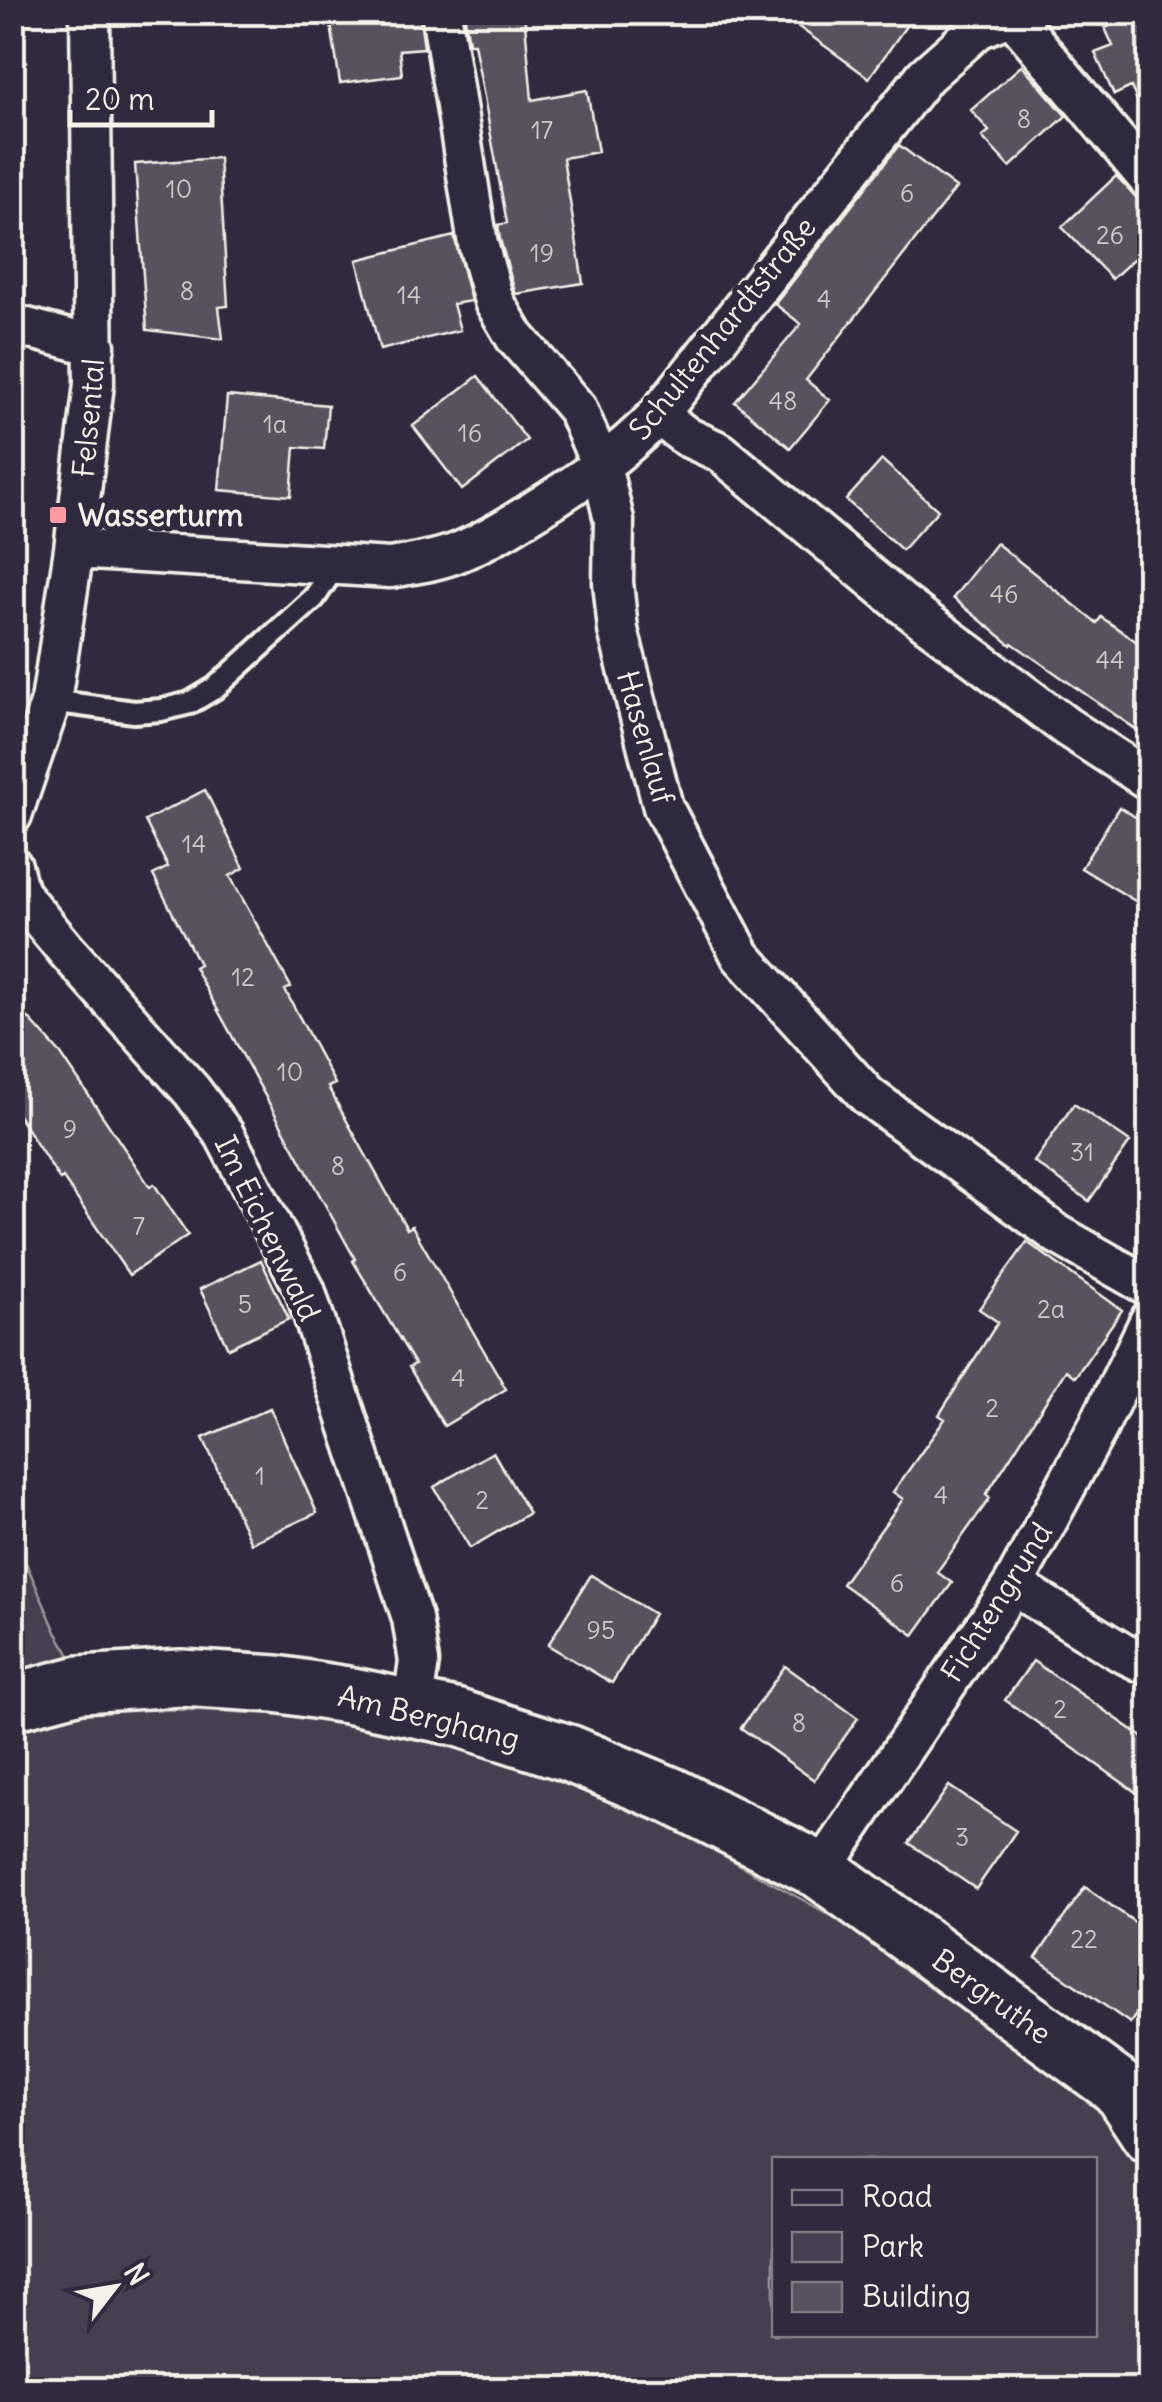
<svg xmlns="http://www.w3.org/2000/svg" width="1162" height="2402" viewBox="0 0 1162 2402" font-family="Delius,sans-serif">
<rect width="100%" height="100%" fill="#2f2a3d"/>
<filter id="ink" filterUnits="userSpaceOnUse"><feTurbulence type="fractalNoise" baseFrequency=".01" numOctaves="2"/><feDisplacementMap in="SourceGraphic" scale="20" xChannelSelector="R" yChannelSelector="G"/><feConvolveMatrix kernelMatrix="1 2 1 2 8 2 1 2 1" color-interpolation-filters="sRGB"/></filter>
<g filter="url(#ink)">
<path fill="#454050" stroke="#9c989c" stroke-width="2.5" fill-rule="evenodd" d="M13,1533L56,1632L102,1709L202,1710L359,1719L509,1752L621,1795L754,1873L888,1947L1107,2104L1149,2161V2389H13ZM774,2160H1094V2334H774Z"/>
<path fill="#56525f" stroke="#f4f1e8" stroke-width="2.5" d="M329,12H419L424,48L399,50L402,75L340,83Z
M464,12H524L532,100L587,90L598,152L563,158L583,283L516,294L515,292L500,239L498,225L507,223L474,43H469Z
M778,12H916L869,78Z
M1141,12H1150V129L1131,87L1114,95L1095,53L1113,46L1105,28Z
M1022,65L1066,116L1010,167L982,137L989,131L971,110Z
M899,145L956,188L806,380L830,400L790,448L735,402L801,324L775,304Z
M219,158L228,306L219,307L223,339L147,330L135,164Z
M1116,176L1150,211V244L1112,279L1062,227Z
M454,236L471,301L453,304L460,330L380,350L357,260Z
M478,376L527,440L462,490L413,426Z
M227,396L328,405L324,449L295,447L291,496L219,490Z
M882,460L938,510L902,550L846,500Z
M996,543L1097,623L1101,617L1150,651V739L1012,643L1011,645L953,598Z
M205,790L244,868L230,876L291,987L285,990L335,1084L328,1087L407,1229L412,1226L506,1389L444,1426L409,1367L415,1364L353,1261L355,1259L194,967L199,964L153,875L168,867L145,821Z
M1119,807L1150,826V910L1081,868Z
M12,1000L61,1054L150,1187L154,1184L188,1235L129,1275L63,1178L60,1180L12,1106Z
M1074,1104L1130,1142L1089,1201L1034,1162Z
M1027,1242L1122,1310L1075,1377L1066,1370L986,1495L990,1498L937,1572L952,1583L914,1635L842,1584L903,1499L893,1492L945,1419L939,1415L998,1322L979,1309Z
M261,1260L289,1319L228,1348L200,1289Z
M270,1408L317,1513L251,1543L203,1438Z
M493,1452L529,1513L470,1548L434,1487Z
M591,1575L654,1614L612,1683L548,1645Z
M1033,1661L1150,1742V1802L1005,1700Z
M785,1666L858,1718L814,1780L741,1728Z
M949,1786L1016,1831L976,1889L909,1843Z
M1085,1887L1150,1933V1995L1130,2023L1036,1958Z"/>
<g fill="none" stroke-linecap="round" stroke-linejoin="round">
<g stroke="#f4f1e8" stroke-width="28">
<path id="lane" d="M51,701L134,712L161,710L190,703L215,688L314,598L336,565"/>
</g>
<g stroke="#f4f1e8" stroke-width="45">
<path id="street" d="M441,12L478,244L494,301L515,337L577,409L601,465L614,520L613,582L618,630L663,807L741,956L868,1096L1057,1234L1150,1287
M1009,12L1150,181
M12,324L95,346
M658,415L687,437L720,452L904,605L1067,727L1150,781
M74,549L390,568C413,564 437,561 459,552C483,542 505,529 527,515C574,486 620,455 658,415L925,76L978,29L1018,12
M12,815L51,701L74,549L94,384L90,12
M12,866L19,893L66,950L192,1091L224,1134L305,1290L412,1618L419,1662L412,1708
M1013,1585L1121,1652L1150,1666
M821,1871L1013,1585L1099,1425L1150,1320"/>
</g>
<g stroke="#f4f1e8" stroke-width="62">
<path id="secondary" d="M12,1702L80,1684L181,1678L276,1684L347,1695L455,1717L568,1753L672,1796L821,1871L1119,2088L1150,2135"/>
</g>
<use href="#lane" stroke="#2f2a3d" stroke-width="20"/>
<use href="#street" stroke="#2f2a3d" stroke-width="38"/>
<use href="#secondary" stroke="#2f2a3d" stroke-width="55"/>
</g>
</g>
<rect fill="#ff9aa2" stroke="#2f2a3d" stroke-width="4" x="48" y="505" width="20" height="20" rx="5"/>
<g text-anchor="middle" dominant-baseline="central" stroke-width="10" stroke-linejoin="round" paint-order="stroke">
<g font-size="25" fill="#ccc9c6">
<text x="1024" y="119">8</text>
<text x="542" y="130">17</text>
<text x="179" y="189">10</text>
<text x="907" y="193">6</text>
<text x="1110" y="235">26</text>
<text x="542" y="253">19</text>
<text x="187" y="291">8</text>
<text x="409" y="295">14</text>
<text x="824" y="299">4</text>
<text x="783" y="401">48</text>
<text x="275" y="424">1a</text>
<text x="470" y="433">16</text>
<text x="1004" y="594">46</text>
<text x="1110" y="660">44</text>
<text x="194" y="844">14</text>
<text x="243" y="977">12</text>
<text x="290" y="1072">10</text>
<text x="70" y="1129">9</text>
<text x="1082" y="1152">31</text>
<text x="338" y="1166">8</text>
<text x="139" y="1226">7</text>
<text x="400" y="1272">6</text>
<text x="245" y="1304">5</text>
<text x="1051" y="1309">2a</text>
<text x="458" y="1378">4</text>
<text x="992" y="1408">2</text>
<text x="260" y="1476">1</text>
<text x="941" y="1495">4</text>
<text x="482" y="1500">2</text>
<text x="897" y="1583">6</text>
<text x="601" y="1630">95</text>
<text x="1060" y="1709">2</text>
<text x="799" y="1723">8</text>
<text x="962" y="1837">3</text>
<text x="1084" y="1939">22</text>
</g>
<g font-size="30" fill="#f4f1e8" stroke="#2f2a3d">
<text transform="translate(722 328) rotate(-51)">Schultenhardtstraße</text>
<text transform="translate(88 418) rotate(-85)">Felsental</text>
<text transform="translate(646 737) rotate(74)">Hasenlauf</text>
<text transform="translate(268 1228) rotate(64)">Im Eichenwald</text>
<text transform="translate(996 1602) rotate(-58)">Fichtengrund</text>
<text transform="translate(429 1717) rotate(14)">Am Berghang</text>
<text transform="translate(992 1996) rotate(36)">Bergruthe</text>
</g>
<g font-size="30" font-weight="bold" fill="#f4f1e8" stroke="#2f2a3d" text-anchor="start">
<text x="78" y="515">Wasserturm</text>
</g>
</g>
<rect width="1162" height="2402" fill="none" stroke="#2f2a3d" stroke-width="50"/>
<rect x="25" y="25" width="1112" height="2352" fill="none" stroke="#f4f1e8" stroke-width="4" filter="url(#ink)"/>
<rect x="772" y="2157" width="325" height="180" fill="#2f2a3d" stroke="#7e7a81" stroke-width="2.5"/>
<rect x="792" y="2190" width="50" height="15" fill="#2f2a3d" stroke="#7e7a81" stroke-width="2.5"/>
<text x="862" y="2207" font-size="30" fill="#f4f1e8">Road</text>
<rect x="792" y="2232" width="50" height="30" fill="#454050" stroke="#7e7a81" stroke-width="2.5"/>
<text x="862" y="2257" font-size="30" fill="#f4f1e8">Park</text>
<rect x="792" y="2282" width="50" height="30" fill="#56525f" stroke="#7e7a81" stroke-width="2.5"/>
<text x="862" y="2307" font-size="30" fill="#f4f1e8">Building</text>
<g transform="translate(115 2287) rotate(59)" stroke="#2f2a3d" stroke-width="8" paint-order="stroke">
<path d="M0-8L18 38L0 25L-18 38Z" fill="#f4f1e8"/>
<text y="-15" font-size="28" font-weight="bold" text-anchor="middle" fill="#f4f1e8">N</text>
</g>
<path d="M70 110v15h142v-15" fill="none" stroke="#f4f1e8" stroke-width="5"/>
<text x="85" y="110" font-size="30" fill="#f4f1e8" stroke="#2f2a3d" stroke-width="8" paint-order="stroke">20 m</text>
</svg>
